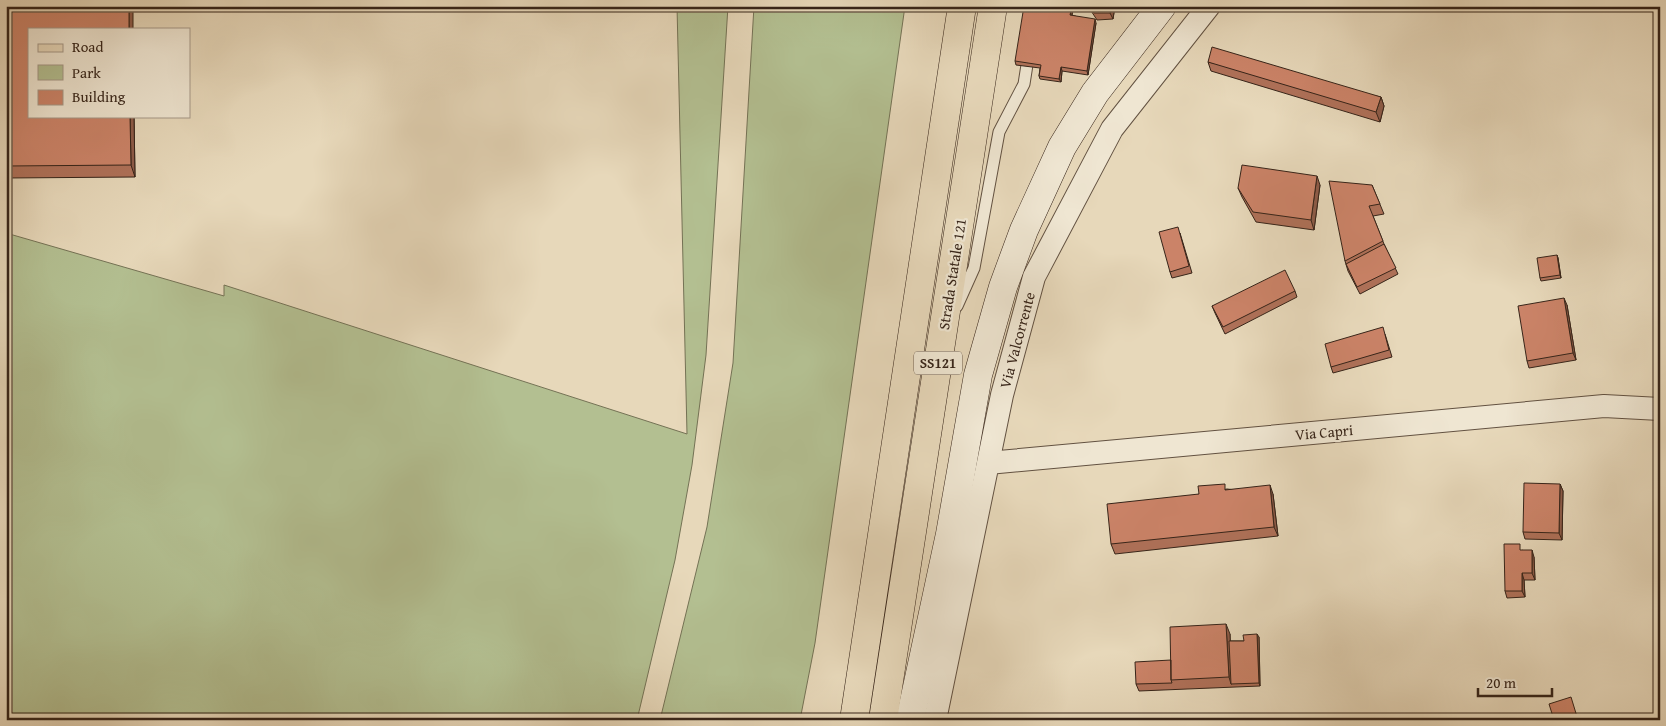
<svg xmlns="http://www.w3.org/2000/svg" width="1666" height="726" viewBox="0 0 1666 726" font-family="'Gentium Book Plus',serif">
<rect width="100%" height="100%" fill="#e7d8ba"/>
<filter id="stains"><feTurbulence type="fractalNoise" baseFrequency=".004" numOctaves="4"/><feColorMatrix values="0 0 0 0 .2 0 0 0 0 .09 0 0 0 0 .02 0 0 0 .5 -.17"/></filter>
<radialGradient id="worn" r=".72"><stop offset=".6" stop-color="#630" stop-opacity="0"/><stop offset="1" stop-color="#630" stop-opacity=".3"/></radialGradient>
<path fill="#b3bf91" stroke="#747255" d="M677,6H728L706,355L692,465L675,560L637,720H6V233L224,296V285L687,434Z
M754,6H905L815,643L800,720H660L707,527L733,363Z"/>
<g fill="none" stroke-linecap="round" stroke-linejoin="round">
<g stroke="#625141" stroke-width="13">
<path id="service" d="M957,306L974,268L999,132L1024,84L1029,52"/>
</g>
<g stroke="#625141" stroke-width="24">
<path id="minor" d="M988,463L1604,406L1660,409
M935,720L1002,395L1034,277L1112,129L1209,6"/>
</g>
<g stroke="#362419" stroke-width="29">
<path id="secondary" d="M910,720L950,534L978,375L1003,287L1024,230L1062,147L1095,93L1162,6"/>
</g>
<g stroke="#362419" stroke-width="29">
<path id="primary" d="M854,720L962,6
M883,720L993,6"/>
</g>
<use href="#service" stroke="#efe6d2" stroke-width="11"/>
<use href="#minor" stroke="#efe6d2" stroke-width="22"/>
<use href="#secondary" stroke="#efe6d2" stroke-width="28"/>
<use href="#primary" stroke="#e7d8ba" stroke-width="28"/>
</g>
<path fill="#af7159" stroke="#362419" d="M6,6L29,116H134L135,177L6,178Z
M1072,6L1073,9L1072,15L1096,23L1088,75L1062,71L1061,82L1040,79L1039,76L1040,68L1016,65L1015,61Z
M1088,6H1115L1113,19L1097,20Z
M1208,62L1381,97L1384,106L1380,122L1211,71Z
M1320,185L1314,230L1256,222L1242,197L1238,188Z
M1372,185L1384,214L1373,216L1384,244L1398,274L1360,294L1348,271L1345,261Z
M1180,233L1192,273L1172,278L1170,272Z
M1557,255L1558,258L1561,278L1541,281L1540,278Z
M1295,291L1297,297L1225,334L1215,313L1212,306Z
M1567,305L1576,360L1529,368L1527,361Z
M1385,334L1392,357L1333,373L1331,367Z
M1560,484L1563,491L1562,540L1525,539L1523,532Z
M1227,489L1273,494L1278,536L1115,554L1111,544L1199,494Z
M1522,550L1534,557L1535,580H1524L1525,597L1507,598L1505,591Z
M1230,634V641H1244L1259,637L1260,686L1139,691L1136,684L1171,660Z"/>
<path fill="#8e5c49" stroke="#362419" d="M129,6H133V29H129Z
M1072,6L1073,9L1071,19L1070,15Z
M1111,6H1115L1113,19L1110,13Z
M1095,19L1096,23L1088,75L1087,71Z
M1061,67L1062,71L1061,82L1059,79Z
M1381,97L1384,106L1380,122L1376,112Z
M130,116H134L135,177L131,165Z
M1317,176L1320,185L1314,230L1311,220Z
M1557,255L1558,258L1561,278L1560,275Z
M1564,298L1567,305L1576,360L1573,353Z
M1560,484L1563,491L1562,540L1559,533Z
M1270,485L1273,494L1278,536L1274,527Z
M1532,550L1534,557L1535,580L1532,573Z
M1522,573L1524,580L1525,597L1522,591Z
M1226,624L1230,634L1232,684H1231L1229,677Z
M1257,634L1259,637L1260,686L1259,683Z"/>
<path fill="#cb8368" stroke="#362419" d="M6,6H129V29H29V116H130L131,165L6,166Z
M1024,6H1072L1070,15L1095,19L1087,71L1061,67L1059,79L1039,76L1041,65L1015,61Z
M1090,6H1111L1110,13H1094Z
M1212,47L1381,97L1376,112L1208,62Z
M1242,165L1317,176L1311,220L1253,212L1238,188Z
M1329,181L1372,185L1380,204L1369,206L1383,241L1345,261Z
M1178,227L1189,266L1170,272L1159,232Z
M1384,244L1396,268L1357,287L1346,264Z
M1557,255L1560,275L1540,278L1537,258Z
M1285,270L1295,291L1223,327L1212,306Z
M1564,298L1573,353L1527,361L1518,306Z
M1383,327L1389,350L1331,367L1325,344Z
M1524,483L1560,484L1559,533L1523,532Z
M1225,484V490L1270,485L1274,527L1111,544L1107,504L1199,494L1198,486Z
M1504,544H1520V550H1532V573H1522V591H1505Z
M1226,624L1229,677L1171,680L1170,627Z
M1257,634L1259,683L1231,684L1229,641H1244L1243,635Z
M1171,660V680L1172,683L1136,684L1135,662Z
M1571,697L1578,720H1554L1549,704Z"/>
<g text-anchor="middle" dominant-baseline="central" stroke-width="4.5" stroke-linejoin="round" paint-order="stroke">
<rect fill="#efe6d2" stroke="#6e5e50" stroke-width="1" x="914" y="351.5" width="48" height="23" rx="4"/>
<g font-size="14" font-weight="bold" fill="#362419">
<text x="938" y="363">SS121</text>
</g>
<g font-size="15" fill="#362419" stroke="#efe6d2">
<text transform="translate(952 274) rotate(-81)">Strada Statale 121</text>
<text transform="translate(1017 340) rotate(-75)">Via Valcorrente</text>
<text transform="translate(1324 432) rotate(-5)">Via Capri</text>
</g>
</g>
<rect width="1666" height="726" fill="none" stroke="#e7d8ba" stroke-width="25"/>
<rect x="8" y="8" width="1651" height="711" fill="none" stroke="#362419" stroke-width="2.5"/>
<rect x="12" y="12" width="1641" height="701" fill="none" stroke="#362419"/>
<rect x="28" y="28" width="162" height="90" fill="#efe6d2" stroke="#a59888"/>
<rect x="38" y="44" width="25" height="8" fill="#e7d8ba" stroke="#a59888"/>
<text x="72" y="52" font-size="15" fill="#362419">Road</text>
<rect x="38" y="65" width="25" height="15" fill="#b3bf91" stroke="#a59888"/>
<text x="72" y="78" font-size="15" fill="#362419">Park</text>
<rect x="38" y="90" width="25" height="15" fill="#cb8368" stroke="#a59888"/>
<text x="72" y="102" font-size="15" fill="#362419">Building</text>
<path d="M1478 688v8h74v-8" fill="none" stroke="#362419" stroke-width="2.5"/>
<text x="1486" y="688" font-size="15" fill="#362419" stroke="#efe6d2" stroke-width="4" paint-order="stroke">20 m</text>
<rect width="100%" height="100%" filter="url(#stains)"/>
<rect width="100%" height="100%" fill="url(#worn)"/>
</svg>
